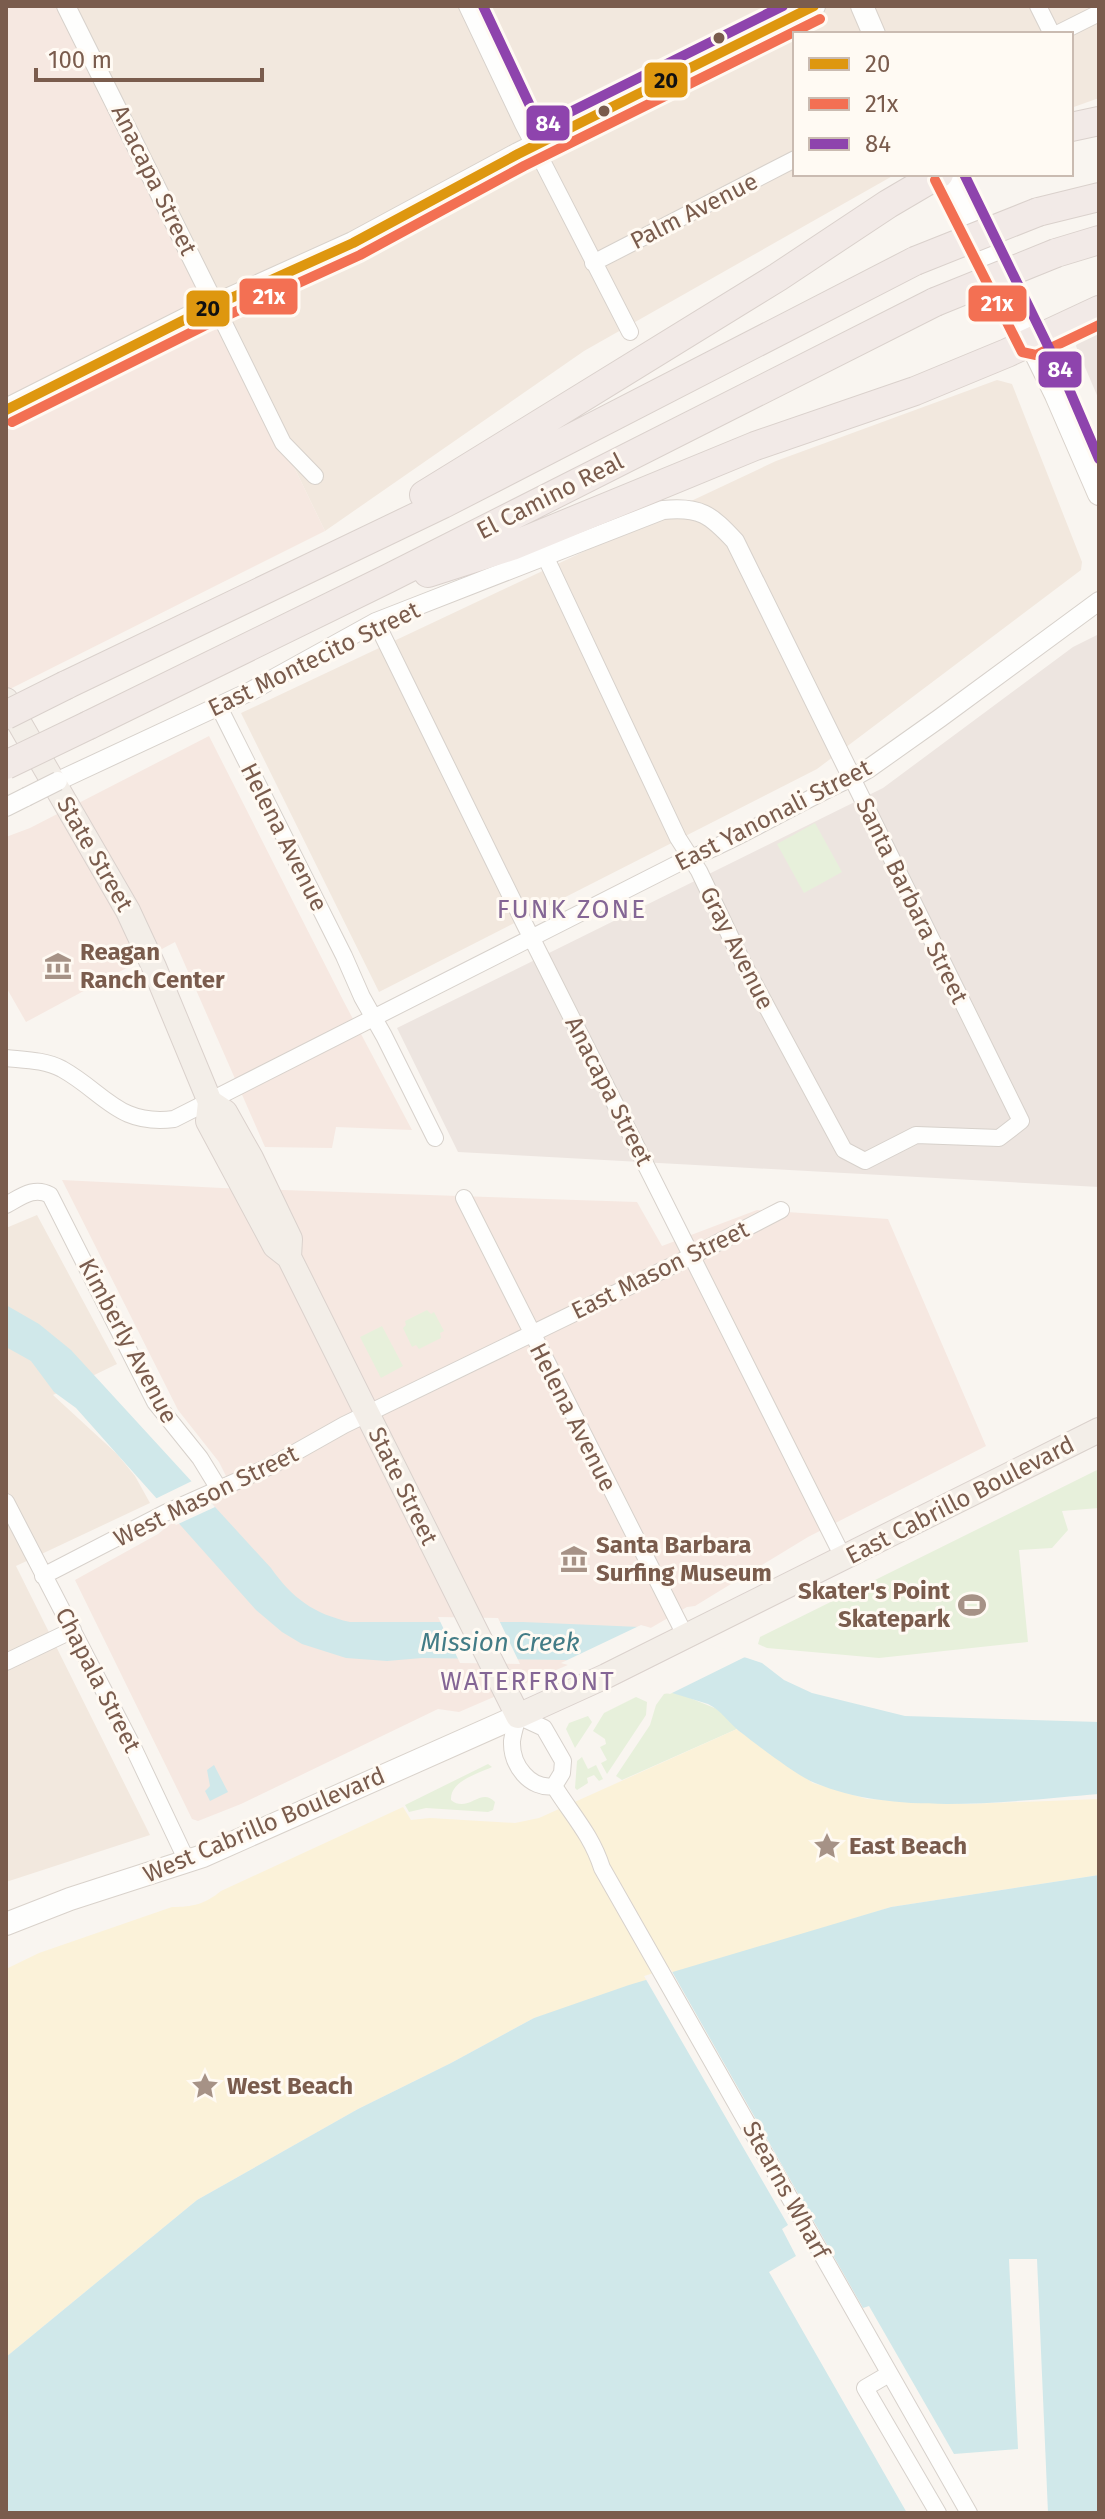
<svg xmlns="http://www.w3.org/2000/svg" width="1105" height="2519" viewBox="0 0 1105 2519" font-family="'Fira Sans',sans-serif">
<rect width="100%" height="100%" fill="#f9f5f0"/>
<path fill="#f2e8de" d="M71,6H1099V98L1071,108V34H795V174H896L584,351L325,531Z
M997,380L1012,384L1082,562L1081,570L817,769L379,992L241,713L776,461Z
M37,1215L117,1364L53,1395L117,1454L135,1476L150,1503L16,1566L150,1835L6,1882V1228Z"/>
<path fill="#f6e8e1" d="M6,6H71L325,531L6,691Z
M209,736L344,1002L412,1130L336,1127L332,1148L265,1147L175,942L26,1022L6,987V837L30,828Z
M62,1180L222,1188L637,1202L662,1246L757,1210L888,1219L986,1446L808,1537L695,1606L687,1607L642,1633L459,1712L438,1709L241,1804L198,1821L192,1819L75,1580L158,1534L169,1525L234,1492L219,1462L178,1410Z"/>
<path fill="#ede5e0" d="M1099,329V400L1076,346L1080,333Z
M1099,634V1187L458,1152L397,1028L883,788L1073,647Z"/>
<path fill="#e7f0db" d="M815,823L842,872L804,893L777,844Z
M427,1310L431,1314L434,1312L444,1331L440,1333L441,1338L419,1349L416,1345L412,1347L403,1328L406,1325L405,1321Z
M382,1326L403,1366L381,1378L360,1337Z
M1099,1469V1508L1062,1511L1068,1530L1052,1548L1019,1550L1028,1642L879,1658L767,1648L758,1644L760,1637Z
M675,1692L722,1711L737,1729L622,1780L616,1776L650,1725L656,1705L664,1694Z
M636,1697L647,1702L646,1715L607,1774L601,1763L607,1760L600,1747L606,1744L605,1739L593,1731L604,1713Z
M588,1716L592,1722L575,1748L566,1729L569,1723Z
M582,1757L588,1769L596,1765L603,1779L599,1781L594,1775L587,1778L588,1783L577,1790L575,1788L577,1761Z
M488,1764L492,1767C477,1774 450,1781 451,1800C468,1814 481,1786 495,1802L493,1810L488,1812L426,1808L409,1812L405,1805Z"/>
<path fill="#fbf2d9" d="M737,1729L813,1783L867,1799L968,1804L1099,1799V1875L891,1907L534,2018L451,2063L358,2109L197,2200L6,2357V1969L39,1953L172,1907C193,1907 205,1904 221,1891L403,1807L411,1820L430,1818L515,1823L539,1818Z"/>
<path fill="#d0e8ea" d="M6,1305L39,1324L71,1350L271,1568C292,1598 314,1614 350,1622H523L640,1627L747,1658L762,1663L784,1680L812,1693L905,1716L1099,1722V1794C1014,1801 895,1817 815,1783C797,1776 756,1744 739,1731C727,1721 722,1711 708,1704L565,1660L422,1658L387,1661L346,1658L302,1644L282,1632L256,1610L76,1408L54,1392L31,1361L6,1347Z
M214,1765L228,1792L210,1801L205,1791L210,1786L207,1770Z
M1099,1875V2513H6V2357L197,2200L358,2109L451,2063L534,2018L629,1985L891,1907Z"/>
<path fill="#f9f5f0" d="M192,1481L215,1507L176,1525L153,1500Z
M438,1617L498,1618L520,1664L460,1663Z
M641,1625L725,1649L749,1655L670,1694L561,1663Z
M670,1968L863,2308L869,2306L954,2454L1018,2449L1009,2259H1037L1048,2513H907L769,2272L796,2256L782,2229L788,2225L644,1976Z"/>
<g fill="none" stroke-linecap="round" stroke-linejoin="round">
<g stroke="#d7d1cb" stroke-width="18">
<path id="minor" d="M467,6L523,124L630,332
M1038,6L1052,34
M1057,34L1099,13
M593,263L795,159
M215,305L283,443L315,476
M376,622L524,923L844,1559
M219,707L344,956L362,997L384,1036L435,1138
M6,1058C25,1060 45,1060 62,1069C105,1093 118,1126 174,1119L677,864C738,840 793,805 852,778L1021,1121L999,1138L916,1135L865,1161L844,1150L742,961L699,871L678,838L545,556
M464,1198L685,1635
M6,1205C21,1197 34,1186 50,1195L155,1402L200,1458L219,1489
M6,1502L133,1747L187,1861
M43,1576L165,1513L273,1465L344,1425L692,1256L781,1210
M6,1662L73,1630
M518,1716L544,1728L563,1761L562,1773L554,1786C530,1790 511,1765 512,1741C513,1733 516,1724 518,1716Z
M554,1786C572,1815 591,1834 602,1868L969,2513
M889,2374L865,2388L938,2513"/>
</g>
<g stroke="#d7d1cb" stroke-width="20">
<path id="tertiary" d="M66,6L215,305
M58,781L251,691L376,622L663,510C700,506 711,515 735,541L852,778L868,769L940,718L1099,601
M6,807L26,797"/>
</g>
<g stroke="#d9d2cb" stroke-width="24">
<path id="secondary" d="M862,6L874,34
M948,174L1056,395L1099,494
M6,410L198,313L353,243L518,154L814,6
M6,1924L70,1899L203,1856L518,1716"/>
</g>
<g stroke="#dad1cc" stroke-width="26">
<path id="primary" d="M6,700L128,911L154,967L210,1102L208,1121L275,1246L289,1257L518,1716L606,1676L1099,1430
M210,1102L225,1112L251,1158L290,1239L289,1257"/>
</g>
<g stroke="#dad1cc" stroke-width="30">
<path id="motorway" d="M1071,127L1099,121
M1038,212L1099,197
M1056,253L1099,240
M424,495L778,277L888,204L939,174
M428,573L512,546L755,446L915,391L1007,353L1099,310
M66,685L443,504L915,261
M89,725L387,579L935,302"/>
</g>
<use href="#minor" stroke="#fefefd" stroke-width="16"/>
<use href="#tertiary" stroke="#fefefd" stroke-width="18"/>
<use href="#secondary" stroke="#fefefd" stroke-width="22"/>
<use href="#primary" stroke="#f3eee8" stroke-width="24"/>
<use href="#motorway" stroke="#f2eae7" stroke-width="28"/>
<g stroke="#d7d1cb" stroke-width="20" stroke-linecap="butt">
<path id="tertiary-bridge" d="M26,797L58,781"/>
</g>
<g stroke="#dad1cc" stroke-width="30" stroke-linecap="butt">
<path id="motorway-bridge" d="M915,261L1038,212
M935,302L1056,253
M6,715L66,685
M6,765L89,725"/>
</g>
<use href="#tertiary-bridge" stroke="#fefefd" stroke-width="18"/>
<use href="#motorway-bridge" stroke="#f2eae7" stroke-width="28"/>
<g stroke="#fffaf3" stroke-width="16">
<path id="bus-1" d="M6,410L198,313L353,243L518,154L814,6"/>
</g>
<g stroke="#fffaf3" stroke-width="16">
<path id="bus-2" d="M935,180L1022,352L1036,355L1099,325
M12,422L204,326L360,255L524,166L820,19"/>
</g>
<g stroke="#fffaf3" stroke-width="16">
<path id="bus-3" d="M483,6L540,127L783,6
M964,174L1069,389L1099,459"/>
</g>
<use href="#bus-1" stroke="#de970f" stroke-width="10"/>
<use href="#bus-2" stroke="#f37053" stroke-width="10"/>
<use href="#bus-3" stroke="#8e44ad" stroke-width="10"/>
</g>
<defs>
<g id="museum-bare" transform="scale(2.16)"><path d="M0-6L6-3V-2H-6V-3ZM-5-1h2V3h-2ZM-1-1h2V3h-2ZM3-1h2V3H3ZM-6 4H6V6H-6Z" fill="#a69286" stroke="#fffaf3" stroke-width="2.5" paint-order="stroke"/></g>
<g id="stadium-bare" transform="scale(2.16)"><path d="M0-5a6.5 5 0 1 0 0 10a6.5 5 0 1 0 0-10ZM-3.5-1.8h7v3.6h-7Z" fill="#a69286" stroke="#fffaf3" stroke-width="2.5" paint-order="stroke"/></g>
<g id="sight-bare" transform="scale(2.16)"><path d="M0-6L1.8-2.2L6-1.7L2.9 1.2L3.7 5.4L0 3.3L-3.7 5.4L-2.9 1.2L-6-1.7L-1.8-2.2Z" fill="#a69286" stroke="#fffaf3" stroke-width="2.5" paint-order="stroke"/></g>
</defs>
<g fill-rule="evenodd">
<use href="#museum-bare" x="58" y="966"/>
<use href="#museum-bare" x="574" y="1559"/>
<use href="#stadium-bare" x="972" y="1605"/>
<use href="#sight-bare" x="827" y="1846"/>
<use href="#sight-bare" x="205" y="2086"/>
</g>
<g fill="#7a5c4d" stroke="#fffaf3" stroke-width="3">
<circle cx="719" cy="38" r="7"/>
<circle cx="604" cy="111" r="7"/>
</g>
<g text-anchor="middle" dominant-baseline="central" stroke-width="6" stroke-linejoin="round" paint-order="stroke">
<g font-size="24" fill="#7a5c4d" stroke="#fffaf3">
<text transform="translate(154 180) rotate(64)">Anacapa Street</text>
<text transform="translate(694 211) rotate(-27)">Palm Avenue</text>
<text transform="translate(550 496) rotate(-27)">El Camino Real</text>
<text transform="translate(314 659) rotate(-26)">East Montecito Street</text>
<text transform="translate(773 815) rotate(-27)">East Yanonali Street</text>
<text transform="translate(284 837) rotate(63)">Helena Avenue</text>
<text transform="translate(95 854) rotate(60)">State Street</text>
<text transform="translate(912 901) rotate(64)">Santa Barbara Street</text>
<text transform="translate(737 948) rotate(63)">Gray Avenue</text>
<text transform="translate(609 1091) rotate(63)">Anacapa Street</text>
<text transform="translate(660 1270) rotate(-26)">East Mason Street</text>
<text transform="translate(128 1341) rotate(62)">Kimberly Avenue</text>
<text transform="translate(573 1417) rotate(63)">Helena Avenue</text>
<text transform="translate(403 1486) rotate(64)">State Street</text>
<text transform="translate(206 1496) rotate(-26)">West Mason Street</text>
<text transform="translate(960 1500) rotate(-27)">East Cabrillo Boulevard</text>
<text transform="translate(98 1680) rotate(63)">Chapala Street</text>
<text transform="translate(264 1825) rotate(-23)">West Cabrillo Boulevard</text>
<text transform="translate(786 2190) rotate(61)">Stearns Wharf</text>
</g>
<g font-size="24" font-weight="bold" fill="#7a5c4d" stroke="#fffaf3" text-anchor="start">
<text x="80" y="952">Reagan<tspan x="80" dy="28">Ranch Center</tspan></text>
<text x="596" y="1545">Santa Barbara<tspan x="596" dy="28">Surfing Museum</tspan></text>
<text x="950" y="1591" text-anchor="end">Skater's Point<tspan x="950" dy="28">Skatepark</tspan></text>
<text x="849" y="1846">East Beach</text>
<text x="227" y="2086">West Beach</text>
</g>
<g font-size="26" letter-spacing="2" fill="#846695" stroke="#fffaf3">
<text x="572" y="909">FUNK ZONE</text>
<text x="528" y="1681">WATERFRONT</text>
</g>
<g font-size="26" font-style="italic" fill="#437c86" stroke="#fffaf3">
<text x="500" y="1642">Mission Creek</text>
</g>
</g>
<g stroke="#fffaf3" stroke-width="3">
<rect x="643" y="61" width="46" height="38" rx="8" fill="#de970f"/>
<rect x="525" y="104" width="46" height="38" rx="8" fill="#8e44ad"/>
<rect x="238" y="277" width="61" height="39" rx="8" fill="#f37053"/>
<rect x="967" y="284" width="61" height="39" rx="8" fill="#f37053"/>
<rect x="185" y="289" width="46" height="39" rx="8" fill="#de970f"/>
<rect x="1037" y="350" width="46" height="39" rx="8" fill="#8e44ad"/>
</g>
<g font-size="22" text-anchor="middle" font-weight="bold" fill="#fff">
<text x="548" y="131">84</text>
<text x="269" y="304">21x</text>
<text x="997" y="311">21x</text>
<text x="1060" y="377">84</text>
</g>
<g font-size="22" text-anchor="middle" font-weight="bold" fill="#111">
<text x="666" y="88">20</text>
<text x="208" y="316">20</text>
</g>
<rect width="1105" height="2519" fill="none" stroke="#7a5c4d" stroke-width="16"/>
<rect x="793" y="32" width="280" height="144" fill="#fffaf3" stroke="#cabbb1" stroke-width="2"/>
<rect x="809" y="58" width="40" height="12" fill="#de970f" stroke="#cabbb1" stroke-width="2"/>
<text x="865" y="72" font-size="24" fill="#7a5c4d">20</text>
<rect x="809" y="98" width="40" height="12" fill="#f37053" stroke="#cabbb1" stroke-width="2"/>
<text x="865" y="112" font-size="24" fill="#7a5c4d">21x</text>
<rect x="809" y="138" width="40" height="12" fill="#8e44ad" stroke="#cabbb1" stroke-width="2"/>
<text x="865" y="152" font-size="24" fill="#7a5c4d">84</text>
<path d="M36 68v12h226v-12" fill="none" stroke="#7a5c4d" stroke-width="4"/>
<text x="48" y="68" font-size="24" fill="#7a5c4d" stroke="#fffaf3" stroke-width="6" paint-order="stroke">100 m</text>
</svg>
